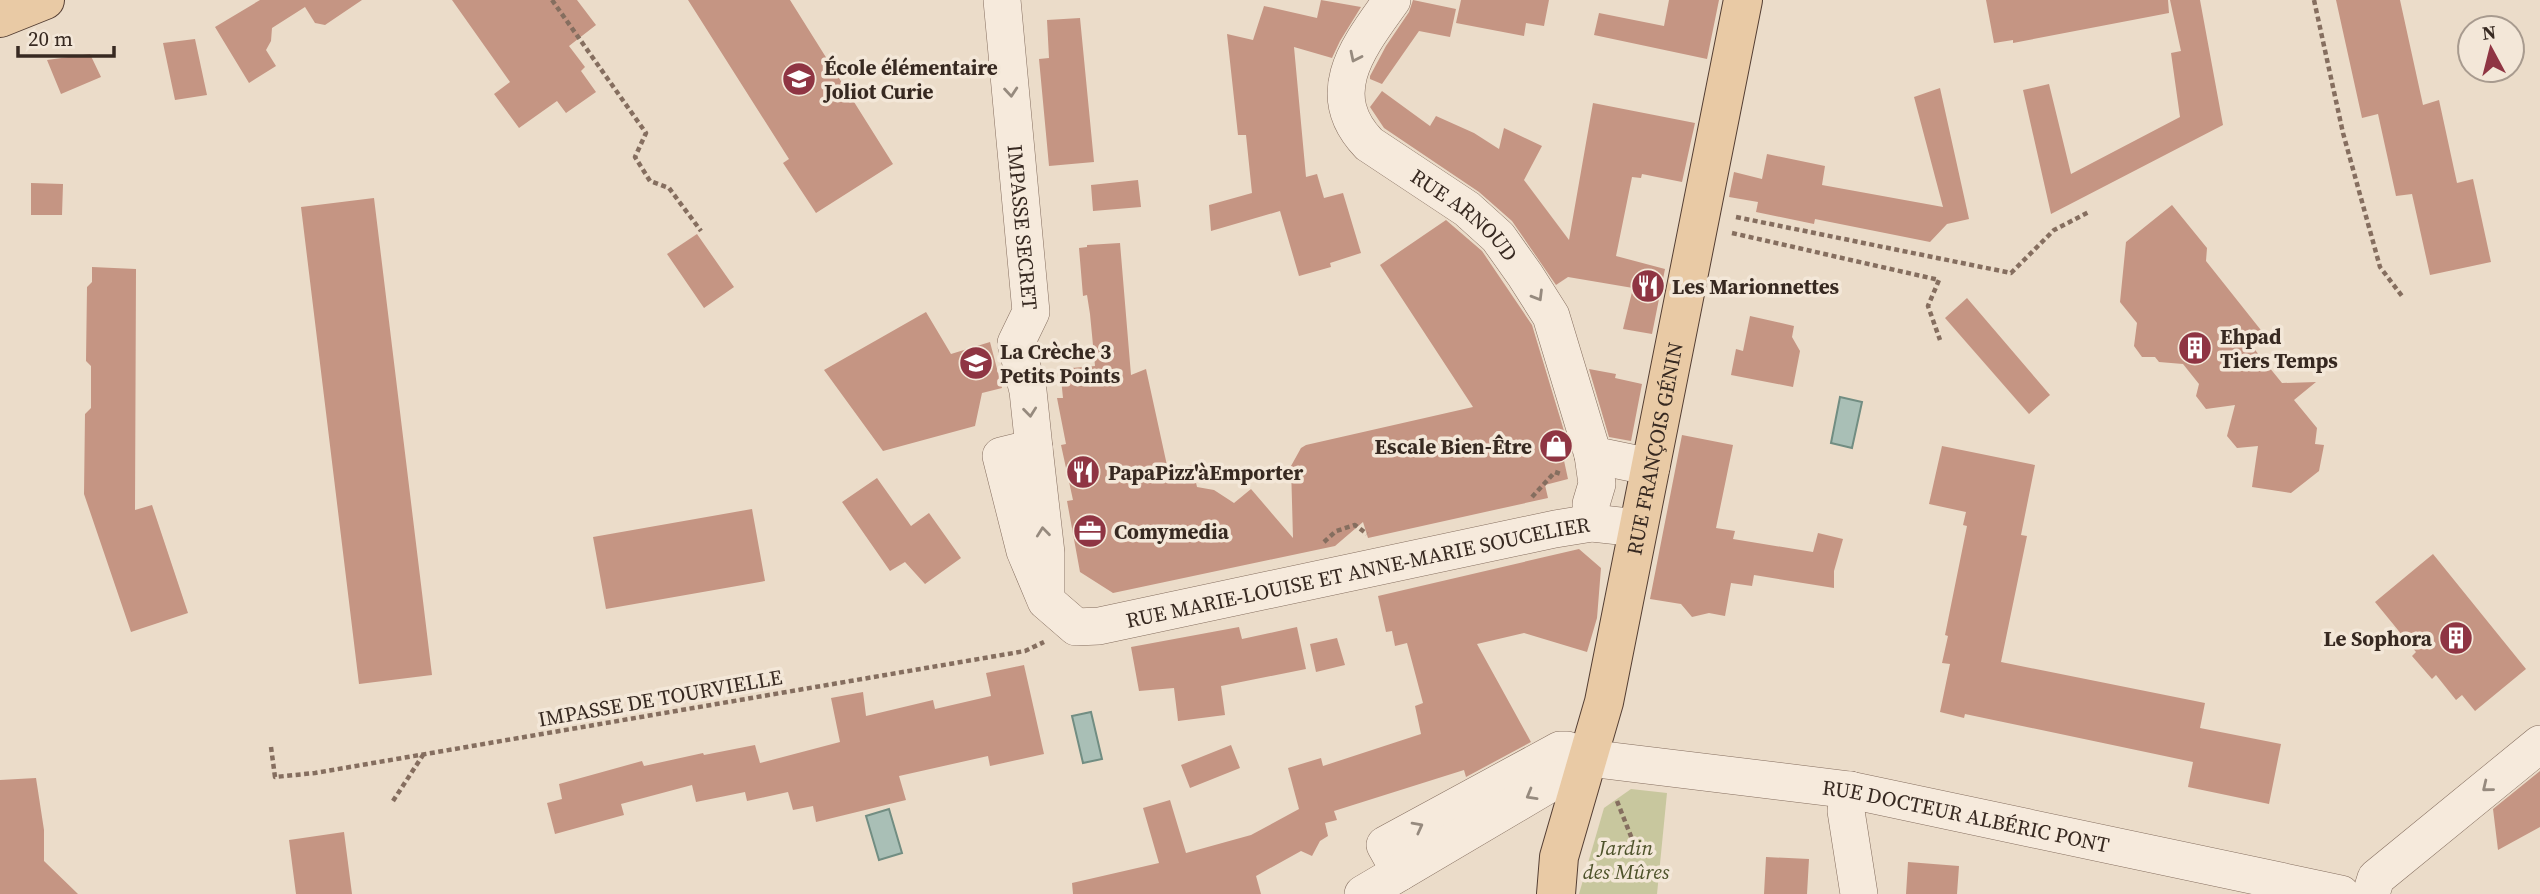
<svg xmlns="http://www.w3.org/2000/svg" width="2540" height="894" viewBox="0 0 2540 894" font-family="'Source Serif 4',serif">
<rect width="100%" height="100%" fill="#ebdcc9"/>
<path fill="#c8c79e" d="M1631,789L1667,793L1657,894H1579L1604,808Z"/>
<path fill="#a9bfb6" stroke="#718d82" stroke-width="2" d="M1840,397L1862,402L1852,448L1831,443Z
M1091,712L1102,759L1083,763L1072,716Z
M889,809L902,853L879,860L866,816Z"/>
<path fill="#c59583" d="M260,0H362L325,25L315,23L305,7L272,28L271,41L266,50L276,66L249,83L215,27Z
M452,0H577L596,25L569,46L585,67L581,71L596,92L566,113L557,101L519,128L494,94L510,82Z
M688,0H790L893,164L816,213L783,163L789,159Z
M1321,0L1361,7L1340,41L1332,58L1294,47L1306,177L1317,174L1324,198L1343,193L1361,253L1330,263L1331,267L1299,276L1280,211L1211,231L1209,205L1252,193L1246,135H1238L1227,34L1253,40L1264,6L1317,18Z
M1413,0L1456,9L1450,37L1419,31L1382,84L1370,79V76L1386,46L1409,12Z
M1461,0H1549L1544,26L1526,23L1524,36L1456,23Z
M1669,0H1719L1707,59L1594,35L1599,13L1664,26Z
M1986,0H2168L2169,13L2013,43V40L1994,43Z
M2170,0H2200L2223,125L2051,214L2023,90L2049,84L2071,174L2180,117L2171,53L2181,51Z
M2336,0H2400L2423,105L2439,100L2457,183L2473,179L2491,262L2430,275L2412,194L2396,196L2378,114L2362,118Z
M1080,18L1094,162L1049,166L1039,59L1049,58L1047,20Z
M195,39L207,95L175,100L163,43Z
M90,54L101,77L61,94L47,60Z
M1940,88L1969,219L1947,224L1930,242L1815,219L1814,224L1756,212L1758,202L1729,197L1734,172L1762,179L1767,154L1825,166L1822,185L1943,207L1914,97Z
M1382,91L1430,126L1436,116L1474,133L1499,149L1504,128L1542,146L1524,180L1569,240L1593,103L1695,123L1682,182L1642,174L1641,178L1632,177L1616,256L1665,269L1652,334L1623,329L1633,288L1568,277L1556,285L1512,221L1479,192L1384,128L1370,107Z
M1138,180L1141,207L1093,211L1091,185Z
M31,183L63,184L62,215H31Z
M374,198L432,675L359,684L301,207Z
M2172,205L2207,248L2206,261L2264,334L2251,345L2282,383L2316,382L2294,400L2317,428L2315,444L2324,445L2319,471L2291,493L2252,487L2258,446L2237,448L2227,436L2235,405L2206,409L2196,396L2199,384L2183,364L2159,362L2155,357H2142L2134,346L2137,323L2120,302L2126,242Z
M1446,220L1482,251L1532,325L1571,454L1563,456L1568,479L1545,485L1548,498L1368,538L1363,522L1335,546L1113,593L1080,572L1067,501L1073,500L1061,445L1066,444L1057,398H1063L1060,369L1095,366L1090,314L1087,295L1083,296L1079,248L1087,247V245L1120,243L1131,375L1146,369L1168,470L1192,465L1197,487L1214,490L1234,503L1251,489L1293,538L1291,466L1301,448L1306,445L1473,407L1380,265Z
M697,234L734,287L704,308L667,254Z
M92,267L136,269L135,510L152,505L188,613L131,632L84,494L85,414L91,408V366L86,361L87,287L92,282Z
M1967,298L2050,395L2029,414L1945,318Z
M926,312L951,354L990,342L1002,388L982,393L975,426L883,451L824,370Z
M1750,316L1794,326L1792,337L1800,351L1793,387L1731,375L1736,349L1743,351Z
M1589,369L1616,374L1615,378L1642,384L1631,441L1609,437Z
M1682,435L1733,445L1716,528L1735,531L1733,539L1813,552L1818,533L1843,539L1834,571V588L1754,575L1752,586L1731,583L1725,616L1709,613L1692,617L1681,604L1650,599Z
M1942,446L2035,465L2021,535L2027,536L2001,662L2205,703L2200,728L2281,744L2269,804L2188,787L2193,762L1965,714L1964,718L1940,712L1950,664L1942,663L1948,636L1945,635L1967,526L1963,525L1966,512L1929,504Z
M877,478L911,526L929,513L961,558L925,584L905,562L890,571L842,502Z
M752,509L765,581L606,609L593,537Z
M1579,549L1601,568L1597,618L1587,652L1524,633L1477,644L1531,742L1466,777L1464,770L1334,811L1337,820L1325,823L1328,836L1320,841L1312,856L1301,851L1256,876L1261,894H1073L1072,883L1159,863L1143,808L1170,800L1186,853L1251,835L1299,809L1288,768L1321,758L1323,766L1421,734L1415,706L1423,703L1407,643L1395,646L1392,631L1386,632L1378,596Z
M2433,554L2526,669L2475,711L2462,695L2456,700L2436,675L2432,679L2412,656L2416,652L2375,602Z
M1239,627L1242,639L1297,627L1306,669L1221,686L1225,715L1178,721L1174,688L1139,691L1131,647Z
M1337,638L1345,665L1316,672L1310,644Z
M1024,665L1044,754L990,766L988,756L899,776L906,800L816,822L813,806L793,810L788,792L747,801L745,792L696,802L692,785L621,804L624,815L555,834L547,803L562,799L559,784L642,761L644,766L703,753L704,755L755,745L760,763L840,742L831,698L863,692L866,716L933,700L935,709L991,696L986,673Z
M1231,745L1240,768L1190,788L1181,765Z
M2540,771V827L2498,850L2493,809Z
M36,778L44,830V861L78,894H0V780Z
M344,832L352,894H296L289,840Z
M1766,857L1809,859L1807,894H1764Z
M1908,862L1959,866L1957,894H1906Z"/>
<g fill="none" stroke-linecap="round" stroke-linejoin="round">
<g stroke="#856e5f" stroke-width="38">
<g id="minor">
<path id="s1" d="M1002,0L1031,312L1016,343L1028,391L1034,448"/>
<path id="s2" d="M1392,0C1360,45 1320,93 1369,144L1467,209L1498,237L1525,275L1551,316L1593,455L1651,467"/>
<path d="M1592,523L1591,504L1597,484L1593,455"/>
<path id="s3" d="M1046,601V553L1034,448L1001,456L1025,551L1046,601L1076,627L1099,626L1555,529L1592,523L1638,528"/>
<path d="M1850,790L1846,811L1859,894"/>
<path id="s4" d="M1400,872L1385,845L1560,750H1567L1588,758L1850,790L2341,894"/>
<path d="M1363,894L1556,780"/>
<path d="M2371,894L2376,878L2540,744"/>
</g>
</g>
<g stroke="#543e33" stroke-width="40">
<g id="major">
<path d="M0,18L45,0"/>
<path id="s5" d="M1556,894L1559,857L1604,702L1743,0"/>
</g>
</g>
<path stroke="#856e5f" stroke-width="4.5" stroke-dasharray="5 3.5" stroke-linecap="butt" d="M552,0L646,133L635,157L650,181L669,188L701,231
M2314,0L2343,133L2380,267L2402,296
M1736,217L2011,273L2054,230L2089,212
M1732,233L1939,280L1928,306L1940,340
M1532,497L1555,472L1561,474
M1324,542L1336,531L1355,525L1367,534
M271,747L275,777L315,773L1025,651L1044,642
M393,801L423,755
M1617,801L1636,849"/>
<use href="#minor" stroke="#f6eadc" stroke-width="37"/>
<use href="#major" stroke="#e9caa5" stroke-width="38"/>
</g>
<defs><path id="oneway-chevron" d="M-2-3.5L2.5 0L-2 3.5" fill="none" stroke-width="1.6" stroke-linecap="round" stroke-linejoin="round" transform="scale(1.75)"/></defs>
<g stroke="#968a7e">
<use href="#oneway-chevron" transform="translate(1355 57) rotate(116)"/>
<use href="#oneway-chevron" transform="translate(1011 92) rotate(85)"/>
<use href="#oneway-chevron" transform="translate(1538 296) rotate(59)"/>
<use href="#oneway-chevron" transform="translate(1030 412) rotate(84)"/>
<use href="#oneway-chevron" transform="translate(1043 532) rotate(-96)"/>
<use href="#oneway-chevron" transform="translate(2487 787) rotate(141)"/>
<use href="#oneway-chevron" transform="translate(1531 795) rotate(150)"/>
<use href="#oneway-chevron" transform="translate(1418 827) rotate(-28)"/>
</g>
<defs>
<g id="school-disc" transform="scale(1.75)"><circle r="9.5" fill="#8f3543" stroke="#f3e7d8"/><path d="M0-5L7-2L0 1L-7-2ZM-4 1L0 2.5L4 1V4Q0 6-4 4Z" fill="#fff"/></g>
<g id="restaurant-disc" transform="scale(1.75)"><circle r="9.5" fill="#8f3543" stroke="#f3e7d8"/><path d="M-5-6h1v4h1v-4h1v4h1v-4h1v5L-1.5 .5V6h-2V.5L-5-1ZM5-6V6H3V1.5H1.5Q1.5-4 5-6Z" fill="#fff"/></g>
<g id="building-disc" transform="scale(1.75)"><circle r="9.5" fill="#8f3543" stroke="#f3e7d8"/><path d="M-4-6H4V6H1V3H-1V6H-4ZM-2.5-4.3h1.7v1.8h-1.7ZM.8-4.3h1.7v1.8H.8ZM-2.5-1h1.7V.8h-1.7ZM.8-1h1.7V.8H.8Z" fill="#fff"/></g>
<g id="shop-disc" transform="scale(1.75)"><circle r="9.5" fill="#8f3543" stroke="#f3e7d8"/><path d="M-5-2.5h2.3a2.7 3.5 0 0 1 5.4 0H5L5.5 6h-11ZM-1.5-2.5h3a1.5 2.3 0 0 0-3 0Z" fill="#fff"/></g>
<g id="office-disc" transform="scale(1.75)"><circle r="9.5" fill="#8f3543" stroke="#f3e7d8"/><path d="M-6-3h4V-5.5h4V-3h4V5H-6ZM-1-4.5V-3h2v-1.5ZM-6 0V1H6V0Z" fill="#fff"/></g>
</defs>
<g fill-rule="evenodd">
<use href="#school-disc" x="799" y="79"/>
<use href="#restaurant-disc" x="1648" y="286"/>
<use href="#building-disc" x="2195" y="348"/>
<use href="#school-disc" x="976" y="363"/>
<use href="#shop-disc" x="1556" y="446"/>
<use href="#restaurant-disc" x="1083" y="472"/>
<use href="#office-disc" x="1090" y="531"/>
<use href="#building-disc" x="2456" y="638"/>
</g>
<g text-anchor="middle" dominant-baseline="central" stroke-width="7" stroke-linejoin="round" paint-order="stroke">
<g font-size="21" font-weight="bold" fill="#372921" stroke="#f3e7d8" text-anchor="start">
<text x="824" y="67">École élémentaire<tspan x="824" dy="24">Joliot Curie</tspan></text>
<text x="1672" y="286">Les Marionnettes</text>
<text x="2220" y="336">Ehpad<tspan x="2220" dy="24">Tiers Temps</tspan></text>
<text x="1000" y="351">La Crèche 3<tspan x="1000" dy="24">Petits Points</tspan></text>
<text x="1532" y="446" text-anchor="end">Escale Bien-Être</text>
<text x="1108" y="472">PapaPizz'àEmporter</text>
<text x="1114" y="531">Comymedia</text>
<text x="2432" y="638" text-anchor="end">Le Sophora</text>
</g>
<g font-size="21" fill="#372921" stroke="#f3e7d8">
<text stroke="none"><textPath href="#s2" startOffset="282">RUE ARNOUD</textPath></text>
<text stroke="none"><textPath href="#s1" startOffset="228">IMPASSE SECRET</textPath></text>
<text stroke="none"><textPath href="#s5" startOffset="457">RUE FRANÇOIS GÉNIN</textPath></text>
<text stroke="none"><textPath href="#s3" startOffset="667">RUE MARIE-LOUISE ET ANNE-MARIE SOUCELIER</textPath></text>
<text transform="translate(660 698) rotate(-10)">IMPASSE DE TOURVIELLE</text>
<text stroke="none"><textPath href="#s4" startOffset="642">RUE DOCTEUR ALBÉRIC PONT</textPath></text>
</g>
<g font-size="21" font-style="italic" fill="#4d522a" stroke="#f3e7d8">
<text x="1626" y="847">Jardin<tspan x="1626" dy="24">des Mûres</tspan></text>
</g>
</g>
<g transform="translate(2491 49) rotate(353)"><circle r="33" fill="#f3e7d8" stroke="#a89b8f" stroke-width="2"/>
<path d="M0-5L12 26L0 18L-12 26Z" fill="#8f3543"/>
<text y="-10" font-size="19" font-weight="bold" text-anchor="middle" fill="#372921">N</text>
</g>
<path d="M18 46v10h96v-10" fill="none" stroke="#372921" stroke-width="3.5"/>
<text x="28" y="46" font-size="21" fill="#372921" stroke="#f3e7d8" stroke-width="5" paint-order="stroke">20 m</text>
</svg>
